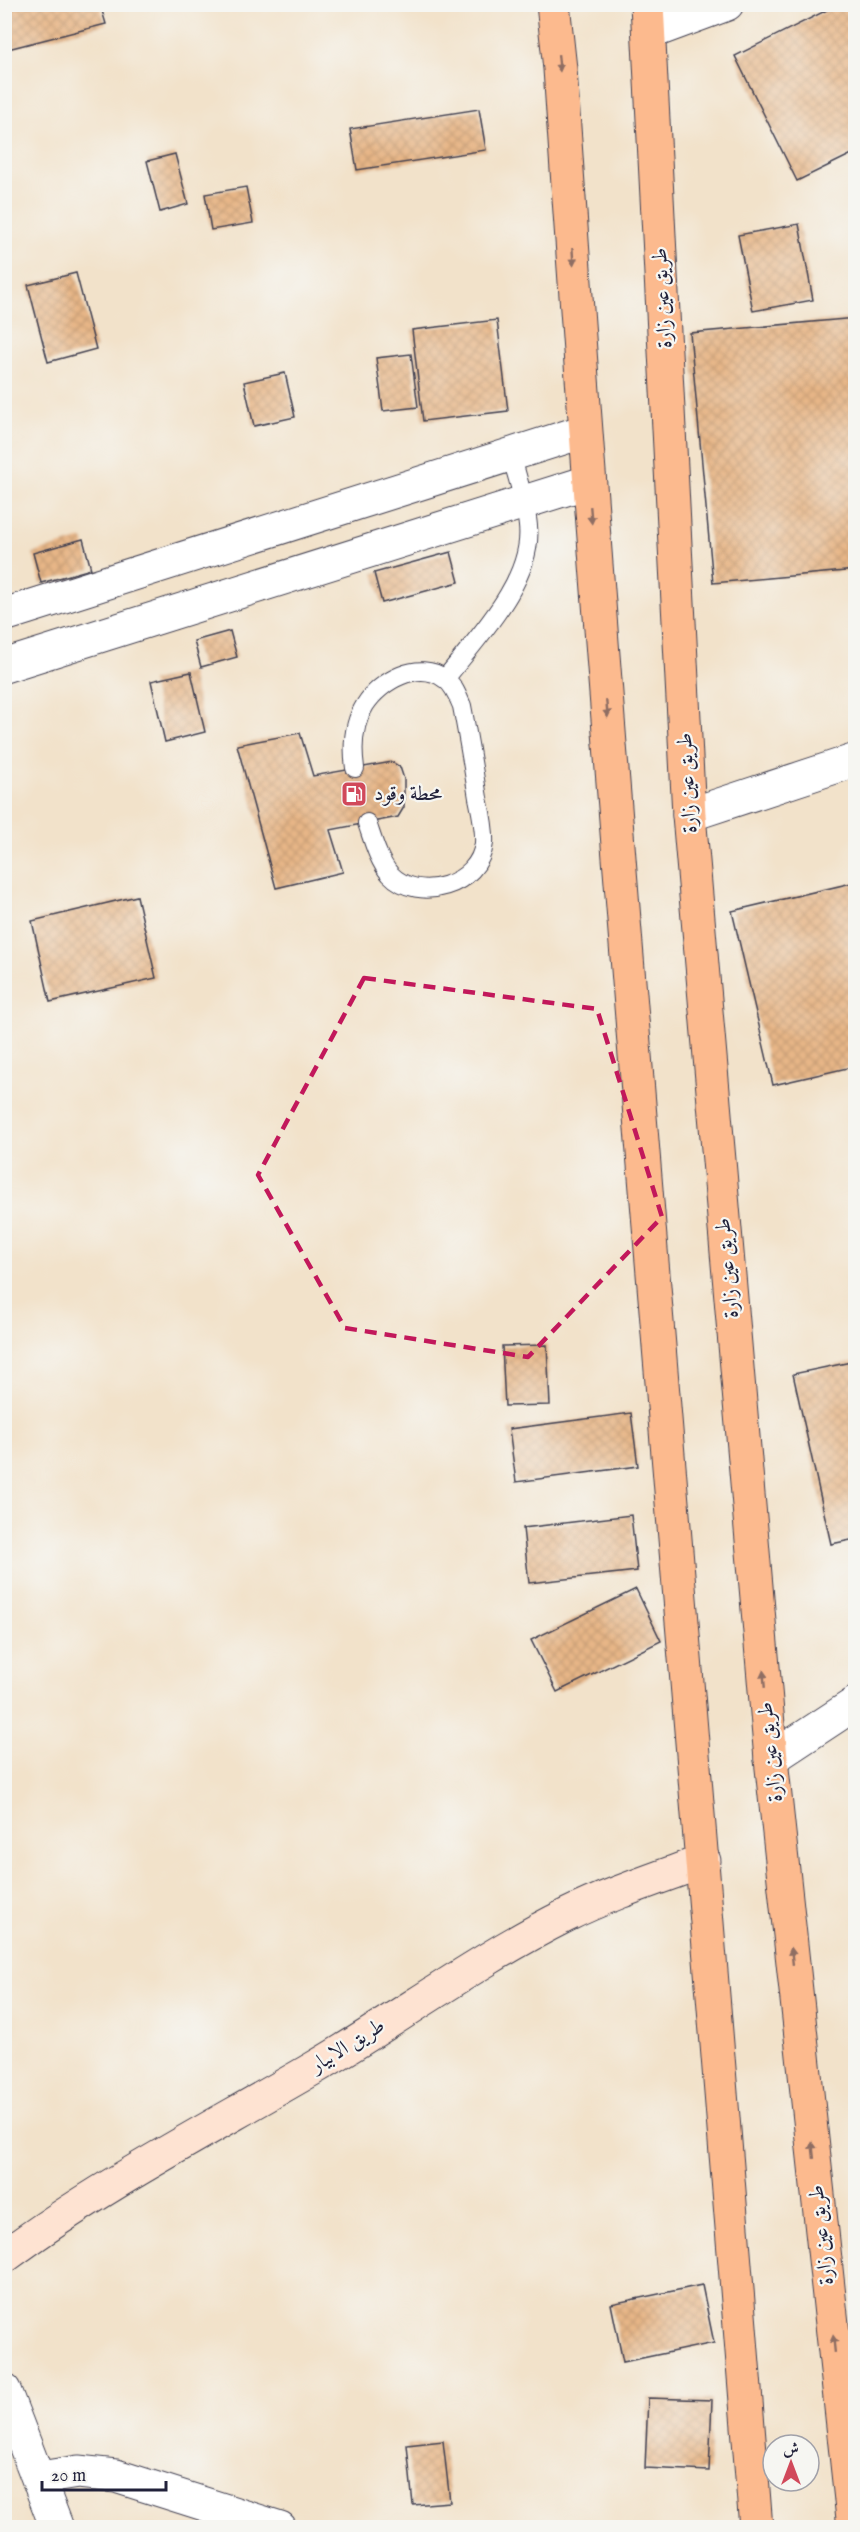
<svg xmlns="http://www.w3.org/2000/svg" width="860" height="2532" viewBox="0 0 860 2532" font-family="'IM FELL English',Amiri,serif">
<defs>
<pattern id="building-cross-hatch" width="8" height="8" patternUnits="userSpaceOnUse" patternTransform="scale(1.5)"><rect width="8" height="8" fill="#e7b687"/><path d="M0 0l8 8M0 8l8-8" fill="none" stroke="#c69c75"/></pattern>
</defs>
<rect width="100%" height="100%" fill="#f6f6f2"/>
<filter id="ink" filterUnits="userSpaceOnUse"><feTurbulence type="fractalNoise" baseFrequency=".0167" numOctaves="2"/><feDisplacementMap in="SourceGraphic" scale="12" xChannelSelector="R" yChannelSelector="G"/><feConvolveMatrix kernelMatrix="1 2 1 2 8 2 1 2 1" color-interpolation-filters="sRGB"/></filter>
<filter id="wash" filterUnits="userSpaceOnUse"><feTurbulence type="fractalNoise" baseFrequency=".008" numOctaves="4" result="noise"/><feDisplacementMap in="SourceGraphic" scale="24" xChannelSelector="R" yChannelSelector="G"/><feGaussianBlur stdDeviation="1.35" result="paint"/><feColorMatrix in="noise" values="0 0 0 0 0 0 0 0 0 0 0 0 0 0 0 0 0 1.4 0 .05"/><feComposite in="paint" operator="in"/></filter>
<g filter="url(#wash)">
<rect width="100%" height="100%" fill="#f2e2ca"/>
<g id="blocks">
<path fill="url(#building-cross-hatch)" d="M15,4H100L106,24L4,50V7Z
M839,4H856V152L797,181L735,56Z
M479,109L486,150L357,170L350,129Z
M175,154L188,204L160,212L147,161Z
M246,187L253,223L211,230L205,194Z
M799,224L813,300L753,311L738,235Z
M76,273L96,349L48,362L28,285Z
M856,318V570L713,583L690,333Z
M497,320L508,411L423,421L412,330Z
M411,354L418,407L383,411L376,358Z
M285,373L295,417L254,426L244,382Z
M83,539L91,569L41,583L33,553Z
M451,552L459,582L382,603L374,573Z
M230,631L237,657L201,667L194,641Z
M191,672L205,732L165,742L151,681Z
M300,733L313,776L392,762L400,767L404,779V807L398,817L330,830L343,872L276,888L237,745Z
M856,882V1066L773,1085L732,911Z
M137,896L156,978L50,1002L32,921Z
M547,1345L550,1405L505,1406L502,1346Z
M856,1361V1539L831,1544L793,1374Z
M631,1413L638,1466L516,1482L509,1429Z
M631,1515L637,1571L529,1583L523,1528Z
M636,1589L661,1641L557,1692L531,1640Z
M702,2285L714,2343L623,2362L611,2304Z
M648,2398L712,2400L709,2471L645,2468Z
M443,2441L450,2502L413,2505L407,2445Z"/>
</g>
</g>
<g filter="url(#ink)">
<use href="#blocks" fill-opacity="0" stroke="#413f50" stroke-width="1.5"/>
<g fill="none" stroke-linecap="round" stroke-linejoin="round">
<g stroke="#413f50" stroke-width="20">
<path id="service" d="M445,679C476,639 534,580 528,526C526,502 517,478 511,454
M355,768C352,747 353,724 365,705C380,681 419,659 445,679C454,685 458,697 462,706C468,737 473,767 478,798C481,812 485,829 484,843C480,885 418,904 390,874C378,860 373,840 367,823"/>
</g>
<g stroke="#413f50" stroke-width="35">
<path id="minor" d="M649,33L727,4
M4,615L585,431
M4,666L588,482
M689,815L856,760
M771,1759L856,1703
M4,2390L57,2528
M40,2478L78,2472L116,2476L280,2528"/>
</g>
<g stroke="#413f50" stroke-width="35">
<path id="secondary" d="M4,2257C101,2185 210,2129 314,2068C398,2019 477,1960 565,1916C609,1894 658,1878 704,1861"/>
</g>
<g stroke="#413f50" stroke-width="35">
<path id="primary" d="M553,4L560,69C616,889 692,1708 756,2528
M647,4L689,815L771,1759L854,2528"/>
</g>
<use href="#service" stroke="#fff" stroke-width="18"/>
<use href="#minor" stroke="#fff" stroke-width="33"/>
<use href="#secondary" stroke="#fee3d2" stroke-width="33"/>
<use href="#primary" stroke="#fcba8e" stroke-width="33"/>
</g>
<defs><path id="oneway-solid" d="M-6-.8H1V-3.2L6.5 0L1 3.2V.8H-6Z" transform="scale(1.5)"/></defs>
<g fill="#8f6e64">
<use href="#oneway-solid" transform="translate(559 63) rotate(84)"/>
<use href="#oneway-solid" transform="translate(573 257) rotate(86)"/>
<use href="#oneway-solid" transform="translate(591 515) rotate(85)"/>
<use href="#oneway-solid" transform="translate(607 709) rotate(85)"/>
<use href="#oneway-solid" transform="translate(764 1679) rotate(-95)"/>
<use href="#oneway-solid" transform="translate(792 1956) rotate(-96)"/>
<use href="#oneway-solid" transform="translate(813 2150) rotate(-96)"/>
<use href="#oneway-solid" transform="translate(834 2344) rotate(-96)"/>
</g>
</g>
<path fill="none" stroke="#c2185b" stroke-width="4.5" stroke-dasharray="12 8" stroke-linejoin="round" d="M364,978L597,1009L662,1217L528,1357L345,1328L258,1175Z"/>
<defs>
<g id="fuel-square" transform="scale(1.35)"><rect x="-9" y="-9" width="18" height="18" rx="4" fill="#d1495b" stroke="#f6f6f2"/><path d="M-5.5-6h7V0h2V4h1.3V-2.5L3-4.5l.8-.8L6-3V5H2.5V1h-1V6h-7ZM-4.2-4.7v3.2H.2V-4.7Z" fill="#fff"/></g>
</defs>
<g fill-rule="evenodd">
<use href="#fuel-square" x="354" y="794"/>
</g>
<g text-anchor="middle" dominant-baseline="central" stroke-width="4.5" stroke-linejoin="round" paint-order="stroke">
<g font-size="21" fill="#22223b" stroke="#f6f6f2">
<text transform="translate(663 298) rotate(-93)">طريق عين زارة</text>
<text transform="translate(688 783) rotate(-93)">طريق عين زارة</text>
<text transform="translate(728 1268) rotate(-95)">طريق عين زارة</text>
<text transform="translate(771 1752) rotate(-96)">طريق عين زارة</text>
<text transform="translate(348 2046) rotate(-32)">طريق الابيار</text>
<text transform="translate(822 2235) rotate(-96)">طريق عين زارة</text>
</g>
<g font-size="21" fill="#22223b" stroke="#f6f6f2" text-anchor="start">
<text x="374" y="794">محطة وقود</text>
</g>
</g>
<rect width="860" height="2532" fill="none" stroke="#f6f6f2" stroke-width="24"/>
<g transform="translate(791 2463)"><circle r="28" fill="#f6f6f2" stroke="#a1a1a9" stroke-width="1.5"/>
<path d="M0-4.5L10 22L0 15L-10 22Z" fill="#d1495b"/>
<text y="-9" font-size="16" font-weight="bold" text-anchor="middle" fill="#22223b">ش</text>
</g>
<path d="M42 2481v9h124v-9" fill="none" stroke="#22223b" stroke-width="3"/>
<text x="51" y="2481" font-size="18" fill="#22223b" stroke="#f6f6f2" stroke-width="4.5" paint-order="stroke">20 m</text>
</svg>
